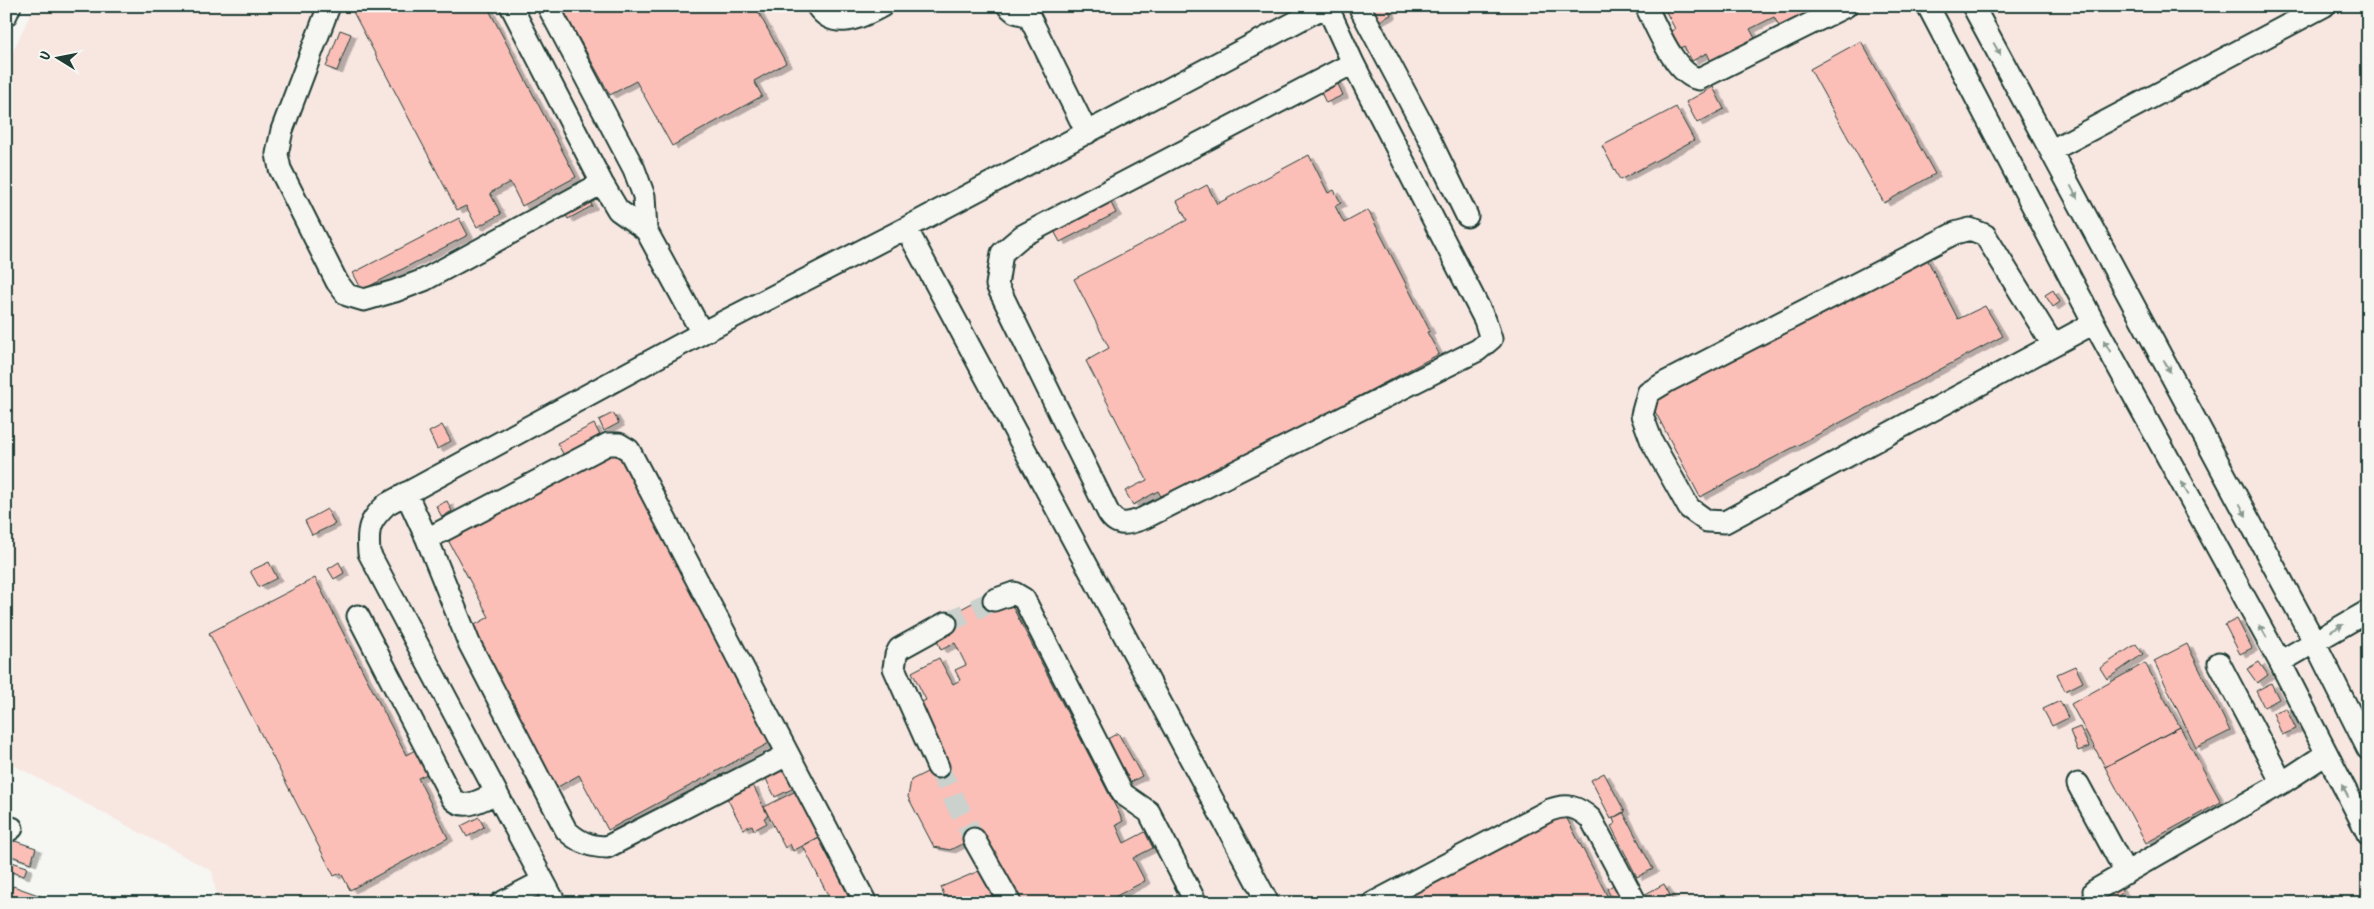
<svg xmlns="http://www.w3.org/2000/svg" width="2374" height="909" viewBox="0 0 2374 909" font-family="Kalam,sans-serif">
<defs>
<filter id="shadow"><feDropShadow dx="5.5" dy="3" stdDeviation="0" flood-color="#0004"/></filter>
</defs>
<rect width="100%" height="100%" fill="#f6f6f2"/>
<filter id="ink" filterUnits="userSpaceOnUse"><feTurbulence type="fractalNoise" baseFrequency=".02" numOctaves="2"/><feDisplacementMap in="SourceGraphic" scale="10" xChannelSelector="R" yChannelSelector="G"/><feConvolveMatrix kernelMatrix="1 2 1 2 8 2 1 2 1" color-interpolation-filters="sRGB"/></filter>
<g filter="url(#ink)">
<path fill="#f8e6e1" d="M34,6H2368V903H218L212,871L6,761V67Z"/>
<path fill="#fbbfb8" stroke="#1f3d34" filter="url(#shadow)" d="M350,6H487L576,177L522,206L510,182L490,193L501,214L477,227L466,206L457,210Z
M561,6H755L786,63L754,81L762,96L672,146L636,81L610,95Z
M835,6H852L839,13Z
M1367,6H1387L1391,15L1375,23Z
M1663,6H1827L1780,28L1774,17L1750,29L1757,42L1713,66L1707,53L1692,61L1684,46L1680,48L1671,31L1675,29Z
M340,30L351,34L337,71L326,67Z
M1861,41L1935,174L1884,203L1810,69Z
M1336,80L1343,95L1326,103L1319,88Z
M1713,87L1724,109L1697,123L1686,102Z
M1676,107L1694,140L1620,180L1602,146Z
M1309,155L1328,193L1334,190L1341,203L1335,206L1344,223L1368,210L1430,331L1427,332L1439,354L1163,500L1158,491L1133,505L1125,491L1147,480L1086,361L1109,348L1074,279L1187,220L1177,201L1207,185L1217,204Z
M587,195L592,206L568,219L562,208Z
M1109,199L1116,213L1060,242L1053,229Z
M459,218L468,235L362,290L353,273Z
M1924,253L1958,319L1985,306L2003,336L1700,497L1649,400Z
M2053,290L2060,302L2053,307L2045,295Z
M613,413L619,423L604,431L599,420Z
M594,424L602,439L566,459L557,443Z
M442,425L451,441L437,449L429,432Z
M615,448L771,742L608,830L579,775L556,788L471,627L489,617L447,538Z
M447,501L452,511L442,517L436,506Z
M327,509L335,524L312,535L305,521Z
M269,562L277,578L259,587L250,571Z
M339,562L344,573L334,579L328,569Z
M315,578L406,755L415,750L427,774L418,778L448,838L350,890L341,873L334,876L209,633Z
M991,593L1008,598L1123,821L1116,825L1124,843L1145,832L1153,848L1133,858L1145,881L1103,903H1020L984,833L950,850L934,847L908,797L911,780L947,762L917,704L926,700L912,672L939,658L953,684L960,680L955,670L966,665L955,643L941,650L935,636L944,618Z
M2237,619L2252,648L2240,654L2225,625Z
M2136,644L2143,654L2107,679L2100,668Z
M2187,644L2230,731L2196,748L2154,661Z
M2259,662L2268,675L2257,683L2247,669Z
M2145,663L2180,727L2105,767L2071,704Z
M2075,666L2083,682L2065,691L2057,674Z
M2271,683L2279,699L2264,707L2256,691Z
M2060,701L2068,718L2052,726L2043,709Z
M2286,708L2296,729L2282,735L2273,713Z
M2080,727L2089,747L2078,751L2070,731Z
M2180,727L2221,802L2146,843L2105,767Z
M1118,733L1142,776L1127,784L1104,741Z
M784,768L794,788L775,797L765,777Z
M1604,773L1625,812L1611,819L1591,780Z
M753,785L768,816L764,818L767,823L754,830L752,825L743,829L727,798Z
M796,791L819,837L793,851L790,844L785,848L764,807Z
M1623,812L1653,869L1637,877L1611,826L1615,824L1613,818Z
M1564,813L1611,903H1395Z
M479,817L484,827L467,837L461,826Z
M819,837L852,903H832L803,846Z
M6,838L36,848L31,863L6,854Z
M6,860L27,867L24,876L6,870Z
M986,868L998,896L982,903H947L941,887Z
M2114,881L2123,892L2110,903H2092L2089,900Z
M1618,882L1629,903H1614L1607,889Z
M1664,884L1674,903H1643L1640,897Z
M13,886L41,896L39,903H26L9,897Z"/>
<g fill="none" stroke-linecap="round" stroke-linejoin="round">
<path stroke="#cbd1cc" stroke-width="21" stroke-dasharray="21 11" stroke-linecap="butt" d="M946,623L994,600
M938,767L974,839"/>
<g stroke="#1f3d34" stroke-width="25">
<path id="minor" d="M329,6L282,130L277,154L280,169L337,282L347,295L364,300L395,291L424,280L602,183
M511,6L602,183L618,210L646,230L702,333
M548,6L634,169L644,196L646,230
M817,6C834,31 860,18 882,6
M1008,6L1015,12L1029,16L1087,133
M1327,6L1353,63L1485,320L1491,339L1478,350L1144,518C1129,524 1117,528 1108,512L997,285L1002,253L1022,236L1353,63
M1359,6L1427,134L1467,216
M1646,6C1656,26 1675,75 1699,79L1846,6
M1928,6L2094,323L2280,662L2368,834
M1973,6L2314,641L2368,749
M6,15L10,6
M2052,150L2324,6
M906,228L1268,903
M2053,345L1985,235L1970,229L1955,233L1666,382L1648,393L1642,415L1652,442L1689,508L1707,521L1725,522L2094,323
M406,493L427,539L469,643L566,830C578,842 590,847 607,847L787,755
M427,539L608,444H619L629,450L866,903
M994,600L1014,593L1024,599L1123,794L1149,812L1196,903
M358,616L452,798C464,812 483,799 496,793
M2280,662L2368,611
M2219,663L2282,783L2326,754
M938,767L894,668L896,655L899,649L946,623
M2078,784L2126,873
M6,832L12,828
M974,839L1010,903
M2094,891L2282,783
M501,903L543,881
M555,903L369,553C367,528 369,521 387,504L702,333L906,228L1326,6
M1373,903L1550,810C1567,804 1577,806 1591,819L1636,903"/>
</g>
<use href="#minor" stroke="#f6f6f2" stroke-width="21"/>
</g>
<defs><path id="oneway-solid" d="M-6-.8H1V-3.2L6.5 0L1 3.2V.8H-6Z" transform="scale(1.25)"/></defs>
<g fill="#8a9a93">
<use href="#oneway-solid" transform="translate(1997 49) rotate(61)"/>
<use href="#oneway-solid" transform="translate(2074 192) rotate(62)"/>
<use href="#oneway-solid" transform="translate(2107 346) rotate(-119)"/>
<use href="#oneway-solid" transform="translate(2167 366) rotate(62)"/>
<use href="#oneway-solid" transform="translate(2185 488) rotate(-119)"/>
<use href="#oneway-solid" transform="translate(2243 510) rotate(62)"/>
<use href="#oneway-solid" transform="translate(2337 628) rotate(-29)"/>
<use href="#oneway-solid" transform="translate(2263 631) rotate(-119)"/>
<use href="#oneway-solid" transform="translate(2345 791) rotate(-118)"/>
</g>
</g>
<rect width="2374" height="909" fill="none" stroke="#f6f6f2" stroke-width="25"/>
<rect x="12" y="12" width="2349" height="884" fill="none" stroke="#1f3d34" stroke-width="2" filter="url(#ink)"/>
<g transform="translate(58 58) rotate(280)" stroke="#f6f6f2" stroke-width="4" paint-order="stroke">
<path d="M0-4L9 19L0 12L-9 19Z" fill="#1f3d34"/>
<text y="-8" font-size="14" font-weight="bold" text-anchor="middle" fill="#1f3d34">U</text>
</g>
</svg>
